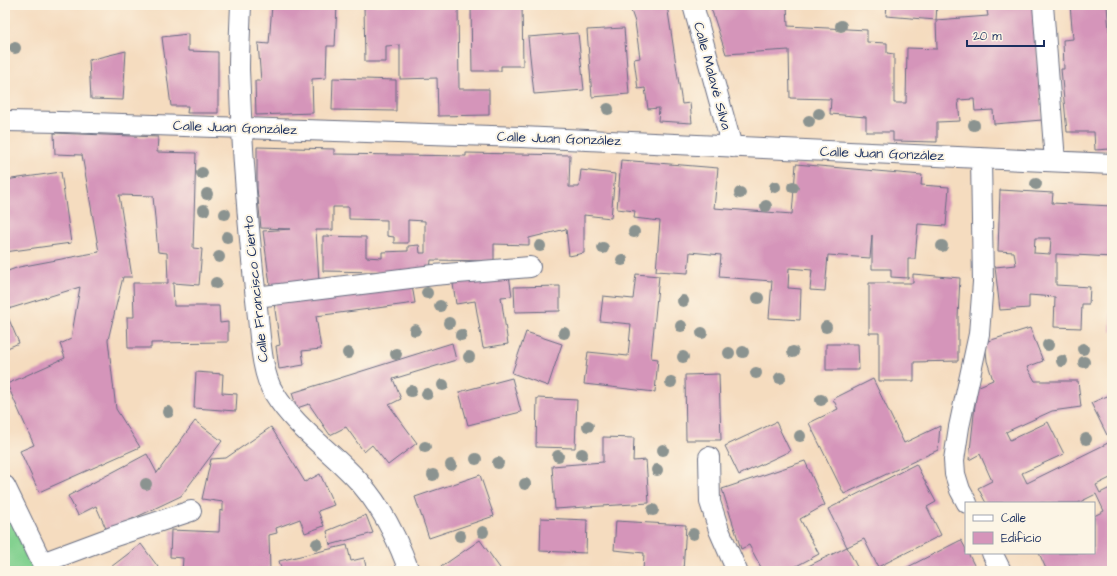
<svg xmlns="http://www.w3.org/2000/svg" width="1117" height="576" viewBox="0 0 1117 576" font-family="'Architects Daughter',sans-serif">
<rect width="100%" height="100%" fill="#fcf5e5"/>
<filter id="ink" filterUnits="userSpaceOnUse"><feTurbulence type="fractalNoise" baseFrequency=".025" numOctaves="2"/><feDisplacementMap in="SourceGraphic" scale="8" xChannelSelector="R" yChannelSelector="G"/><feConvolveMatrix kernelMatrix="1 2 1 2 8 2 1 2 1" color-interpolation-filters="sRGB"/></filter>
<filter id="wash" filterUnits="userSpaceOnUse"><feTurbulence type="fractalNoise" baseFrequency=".012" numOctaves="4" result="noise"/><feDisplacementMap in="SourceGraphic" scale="16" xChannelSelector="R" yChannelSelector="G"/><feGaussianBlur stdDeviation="0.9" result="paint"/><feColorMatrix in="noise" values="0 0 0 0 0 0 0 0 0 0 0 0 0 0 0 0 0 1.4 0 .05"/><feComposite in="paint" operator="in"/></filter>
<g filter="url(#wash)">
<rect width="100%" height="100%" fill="#f5dcbf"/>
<path fill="#83d190" stroke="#4f8077" d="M5,486L46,571H5Z"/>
<g id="blocks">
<path fill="#d595ba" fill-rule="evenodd" d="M272,5H337L335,46H327L326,78L312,79L313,113L256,115L255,81H261L258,43L269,44Z
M364,5H458L459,89H489V115L438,116L437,78L400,79V45L386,46V62H365Z
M471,5H522L523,66H501V71H472Z
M629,5H667L682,104L690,103L692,123L658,121L659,108L648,109L645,88L638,89L634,59L640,58L635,22Z
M710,5H787L788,26L867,30V42L887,43V53L894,54V103H906L907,48L937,49L936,20L988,16L986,5H1034L1042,120L994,124L993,110L975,111L974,99L958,100L960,121L937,122V142L893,141V132H866V117L830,114L831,99L790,98L789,50L726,54Z
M887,5H937L936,20L886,16Z
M1070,5H1107L1109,31H1112V123H1110V149L1095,150L1094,132H1067L1061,69H1064L1063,40L1073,39Z
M624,28L629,94L592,97L587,30Z
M578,33L584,90L534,94L528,37Z
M188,34V51L218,52V113H187L188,106H171L162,37Z
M126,51L123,100L91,99L89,60Z
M333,78L396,80V111L332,110Z
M54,133L158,137L157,152L196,153L193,248L202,249L199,285L173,283L174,306H219L220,323L228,322V342L151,343V348H128L127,317H134L133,283H168L167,253L158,252L153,196L119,195L132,277H123L108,340L116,409L140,447L39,492L20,451L34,445L7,384L65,358L60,344L71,339L80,287L5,310L19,343L5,349V272L19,267L99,252L82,155L55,154Z
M257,147L334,149V154L466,156V153L570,155L569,187H579L581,170L615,174L611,218L584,215V253L569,256L566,229L529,238V245L494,244V261L431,260L430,270L382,272L323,271V236L366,237V257L382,258V252L408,251V246L419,245L420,253H425V221L408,220V243H394V237L387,236V220L349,219V207H333V230H316L319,282L270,285L263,231L291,229L261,228L257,188Z
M621,160L718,168L714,208L792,214L796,164L922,175L921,185L949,187L946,226L918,224L915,259H908V278L891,277V269H872V235L870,258L828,255L825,291L810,290L812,270L789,268L788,288L801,289L800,320L769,318L772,281L719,277L721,255L690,252L688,273L656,271L660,221L634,218L635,211L617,209Z
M61,172L71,243L5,252V180Z
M1000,190L1053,193L1052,203L1112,206V257L1056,254V285L1090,287L1089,304H1082L1081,328L1054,327L1055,297L1029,295V308L1000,310L995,267L1016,265L1014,252L998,251ZM1035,238H1051L1050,254L1034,253Z
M636,274L659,276L651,358L658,359L655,392L584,384L588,352L628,356L631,324L600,321L603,296L633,299Z
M913,274L960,278L958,317V361L914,362V381H879V333H869V283H913Z
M509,275L512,296L501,297L508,344L483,348L475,301L456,304L453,284Z
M412,285L415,303L316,316L321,349L302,351L304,365L279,369L276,346L280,345L274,303Z
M560,286V311L515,312L514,287Z
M1111,305H1112V332H1110Z
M1030,328L1043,361L1027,367L1035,381H1078L1081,407L1052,411L1006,432L1010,440L1048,422L1064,454L1022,473L1027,483L1112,441V477L1096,485L1100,493L1112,487V519L1109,521L1112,527V571H1047L1039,553H1094V516L1104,511L1096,494L1078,503H986L978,488L992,481L980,454L969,460L977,387L993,380L987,361L985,342Z
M526,332L562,344L548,386L512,373Z
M452,343L456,360L393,379L401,399L389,405L417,443L388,465L372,445L364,452L346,427L330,435L309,404L297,408L292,393Z
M826,344H858L859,370H826Z
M196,372L223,374L222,393L237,394L236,411L194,408Z
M719,374L721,440H686L685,375Z
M512,378L521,412L468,425L459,392Z
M873,379L904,443L940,426L938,450L844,494L809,423L838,409L833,399Z
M1112,394V433L1107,435L1091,403Z
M537,398L577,400L575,448L536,447Z
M195,421L222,441L181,496L107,531L96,506L78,515L68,496L147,454L157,473Z
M776,422L790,451L739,475L725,446Z
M271,427L305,482L320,474L334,505L318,511L324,526L305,533L300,519L276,528L277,533L269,535L270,571H182L183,558L170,557L171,530L219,532L220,510L223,511V502L202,499L211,459L226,458Z
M603,437L634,438L633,461L646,460L649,503L555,509L552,466L603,462Z
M805,461L825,505L800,519L819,554L787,571H763L749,545L741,549L722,489Z
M916,464L936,502L927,507L941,535L878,567L864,539L847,547L828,509Z
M480,475L494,516L429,538L415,497Z
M366,515L373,533L330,545L327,531Z
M541,518L587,520L586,553L540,551Z
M616,521L686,525L683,571H643L644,553L614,550Z
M480,540L502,571H435Z
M961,540L966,549V553H968L977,571H900Z
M141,544L161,571H108L107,570Z
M347,545L351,561L364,558L367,571H282L279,561Z
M847,547L859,571H798Z
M721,567L722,571H709Z"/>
</g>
</g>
<g filter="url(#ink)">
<use href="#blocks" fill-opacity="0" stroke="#676c80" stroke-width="1"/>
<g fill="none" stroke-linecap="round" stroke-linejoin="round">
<g stroke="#676c80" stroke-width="22">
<path id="street" d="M241,5C240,27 239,49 239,70C242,149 248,229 257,308C260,332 261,374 274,393C296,429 334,453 361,484C383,509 398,540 409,571
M693,5L732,147
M1043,5L1055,161
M5,121L61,122L521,137L1112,164
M256,297L434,275L530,267
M709,457L710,502L719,530L737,571
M5,486L46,571
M967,503L960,490L955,474L954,460L959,427L979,334L983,282L981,158
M992,553L1001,571
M42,563L112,537L191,511"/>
</g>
<use href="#street" stroke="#fff" stroke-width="20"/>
</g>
<g fill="#8b9390">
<circle cx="841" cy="26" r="6"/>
<circle cx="15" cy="48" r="6"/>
<circle cx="608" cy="109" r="6"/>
<circle cx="819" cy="114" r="6"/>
<circle cx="809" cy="121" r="6"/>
<circle cx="974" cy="125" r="6"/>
<circle cx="202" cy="173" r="6"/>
<circle cx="1036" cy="184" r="6"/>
<circle cx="775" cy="187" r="6"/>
<circle cx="793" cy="187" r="6"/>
<circle cx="740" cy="193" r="6"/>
<circle cx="207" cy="194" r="6"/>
<circle cx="766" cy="206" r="6"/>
<circle cx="204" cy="210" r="6"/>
<circle cx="225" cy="214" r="6"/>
<circle cx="634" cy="232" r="6"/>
<circle cx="227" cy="237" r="6"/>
<circle cx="540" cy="246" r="6"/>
<circle cx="942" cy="246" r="6"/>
<circle cx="603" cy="248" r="6"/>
<circle cx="219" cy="257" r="6"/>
<circle cx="622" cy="260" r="6"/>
<circle cx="216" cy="283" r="6"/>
<circle cx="427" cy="293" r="6"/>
<circle cx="758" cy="298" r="6"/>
<circle cx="683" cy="301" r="6"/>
<circle cx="440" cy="306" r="6"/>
<circle cx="449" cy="323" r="6"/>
<circle cx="681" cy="326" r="6"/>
<circle cx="826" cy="327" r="6"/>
<circle cx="415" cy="330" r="6"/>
<circle cx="564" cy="333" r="6"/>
<circle cx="702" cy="333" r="6"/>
<circle cx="461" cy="335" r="6"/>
<circle cx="1048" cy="345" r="6"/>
<circle cx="1083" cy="349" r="6"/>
<circle cx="743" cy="352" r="6"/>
<circle cx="793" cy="352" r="6"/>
<circle cx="348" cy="353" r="6"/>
<circle cx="729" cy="353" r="6"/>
<circle cx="396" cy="354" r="6"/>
<circle cx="469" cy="357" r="6"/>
<circle cx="683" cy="357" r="6"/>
<circle cx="1062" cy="361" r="6"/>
<circle cx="1084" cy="362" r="6"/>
<circle cx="756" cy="373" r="6"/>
<circle cx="780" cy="378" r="6"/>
<circle cx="671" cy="382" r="6"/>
<circle cx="443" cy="385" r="6"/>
<circle cx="411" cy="391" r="6"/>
<circle cx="427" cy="394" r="6"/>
<circle cx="821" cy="400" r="6"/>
<circle cx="168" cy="412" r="6"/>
<circle cx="588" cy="426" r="6"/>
<circle cx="800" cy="436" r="6"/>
<circle cx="1086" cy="439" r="6"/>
<circle cx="425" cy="447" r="6"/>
<circle cx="663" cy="450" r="6"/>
<circle cx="582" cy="454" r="6"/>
<circle cx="558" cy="456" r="6"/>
<circle cx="476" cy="459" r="6"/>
<circle cx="498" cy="463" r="6"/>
<circle cx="451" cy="465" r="6"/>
<circle cx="657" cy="470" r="6"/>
<circle cx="433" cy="475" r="6"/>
<circle cx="146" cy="484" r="6"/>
<circle cx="525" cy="484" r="6"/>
<circle cx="653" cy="510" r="6"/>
<circle cx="483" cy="532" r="6"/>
<circle cx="693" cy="534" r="6"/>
<circle cx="460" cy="536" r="6"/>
<circle cx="317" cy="544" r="6"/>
</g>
</g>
<g text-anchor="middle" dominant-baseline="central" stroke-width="4" stroke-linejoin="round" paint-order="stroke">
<g font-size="14" fill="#1b2f5e" stroke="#fcf5e5">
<text transform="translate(712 76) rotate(75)">Calle Malavé Silva</text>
<text transform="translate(235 128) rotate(2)">Calle Juan González</text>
<text transform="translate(559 139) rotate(2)">Calle Juan González</text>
<text transform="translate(882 154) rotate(2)">Calle Juan González</text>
<text transform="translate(256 289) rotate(-96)">Calle Francisco Cierto</text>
</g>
</g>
<rect width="1117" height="576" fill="none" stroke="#fcf5e5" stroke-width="20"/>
<rect x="965" y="502" width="130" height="52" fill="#fcf5e5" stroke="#a2a6af"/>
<rect x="973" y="515" width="20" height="6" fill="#ffffff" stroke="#a2a6af"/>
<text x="1001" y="522" font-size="12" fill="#1b2f5e">Calle</text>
<rect x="973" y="532" width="20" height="12" fill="#d595ba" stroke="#a2a6af"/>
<text x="1001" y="542" font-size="12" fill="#1b2f5e">Edificio</text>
<path d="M967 40v6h77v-6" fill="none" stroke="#1b2f5e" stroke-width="2"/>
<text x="973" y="40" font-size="12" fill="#1b2f5e" stroke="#fcf5e5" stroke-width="3" paint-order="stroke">20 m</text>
</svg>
